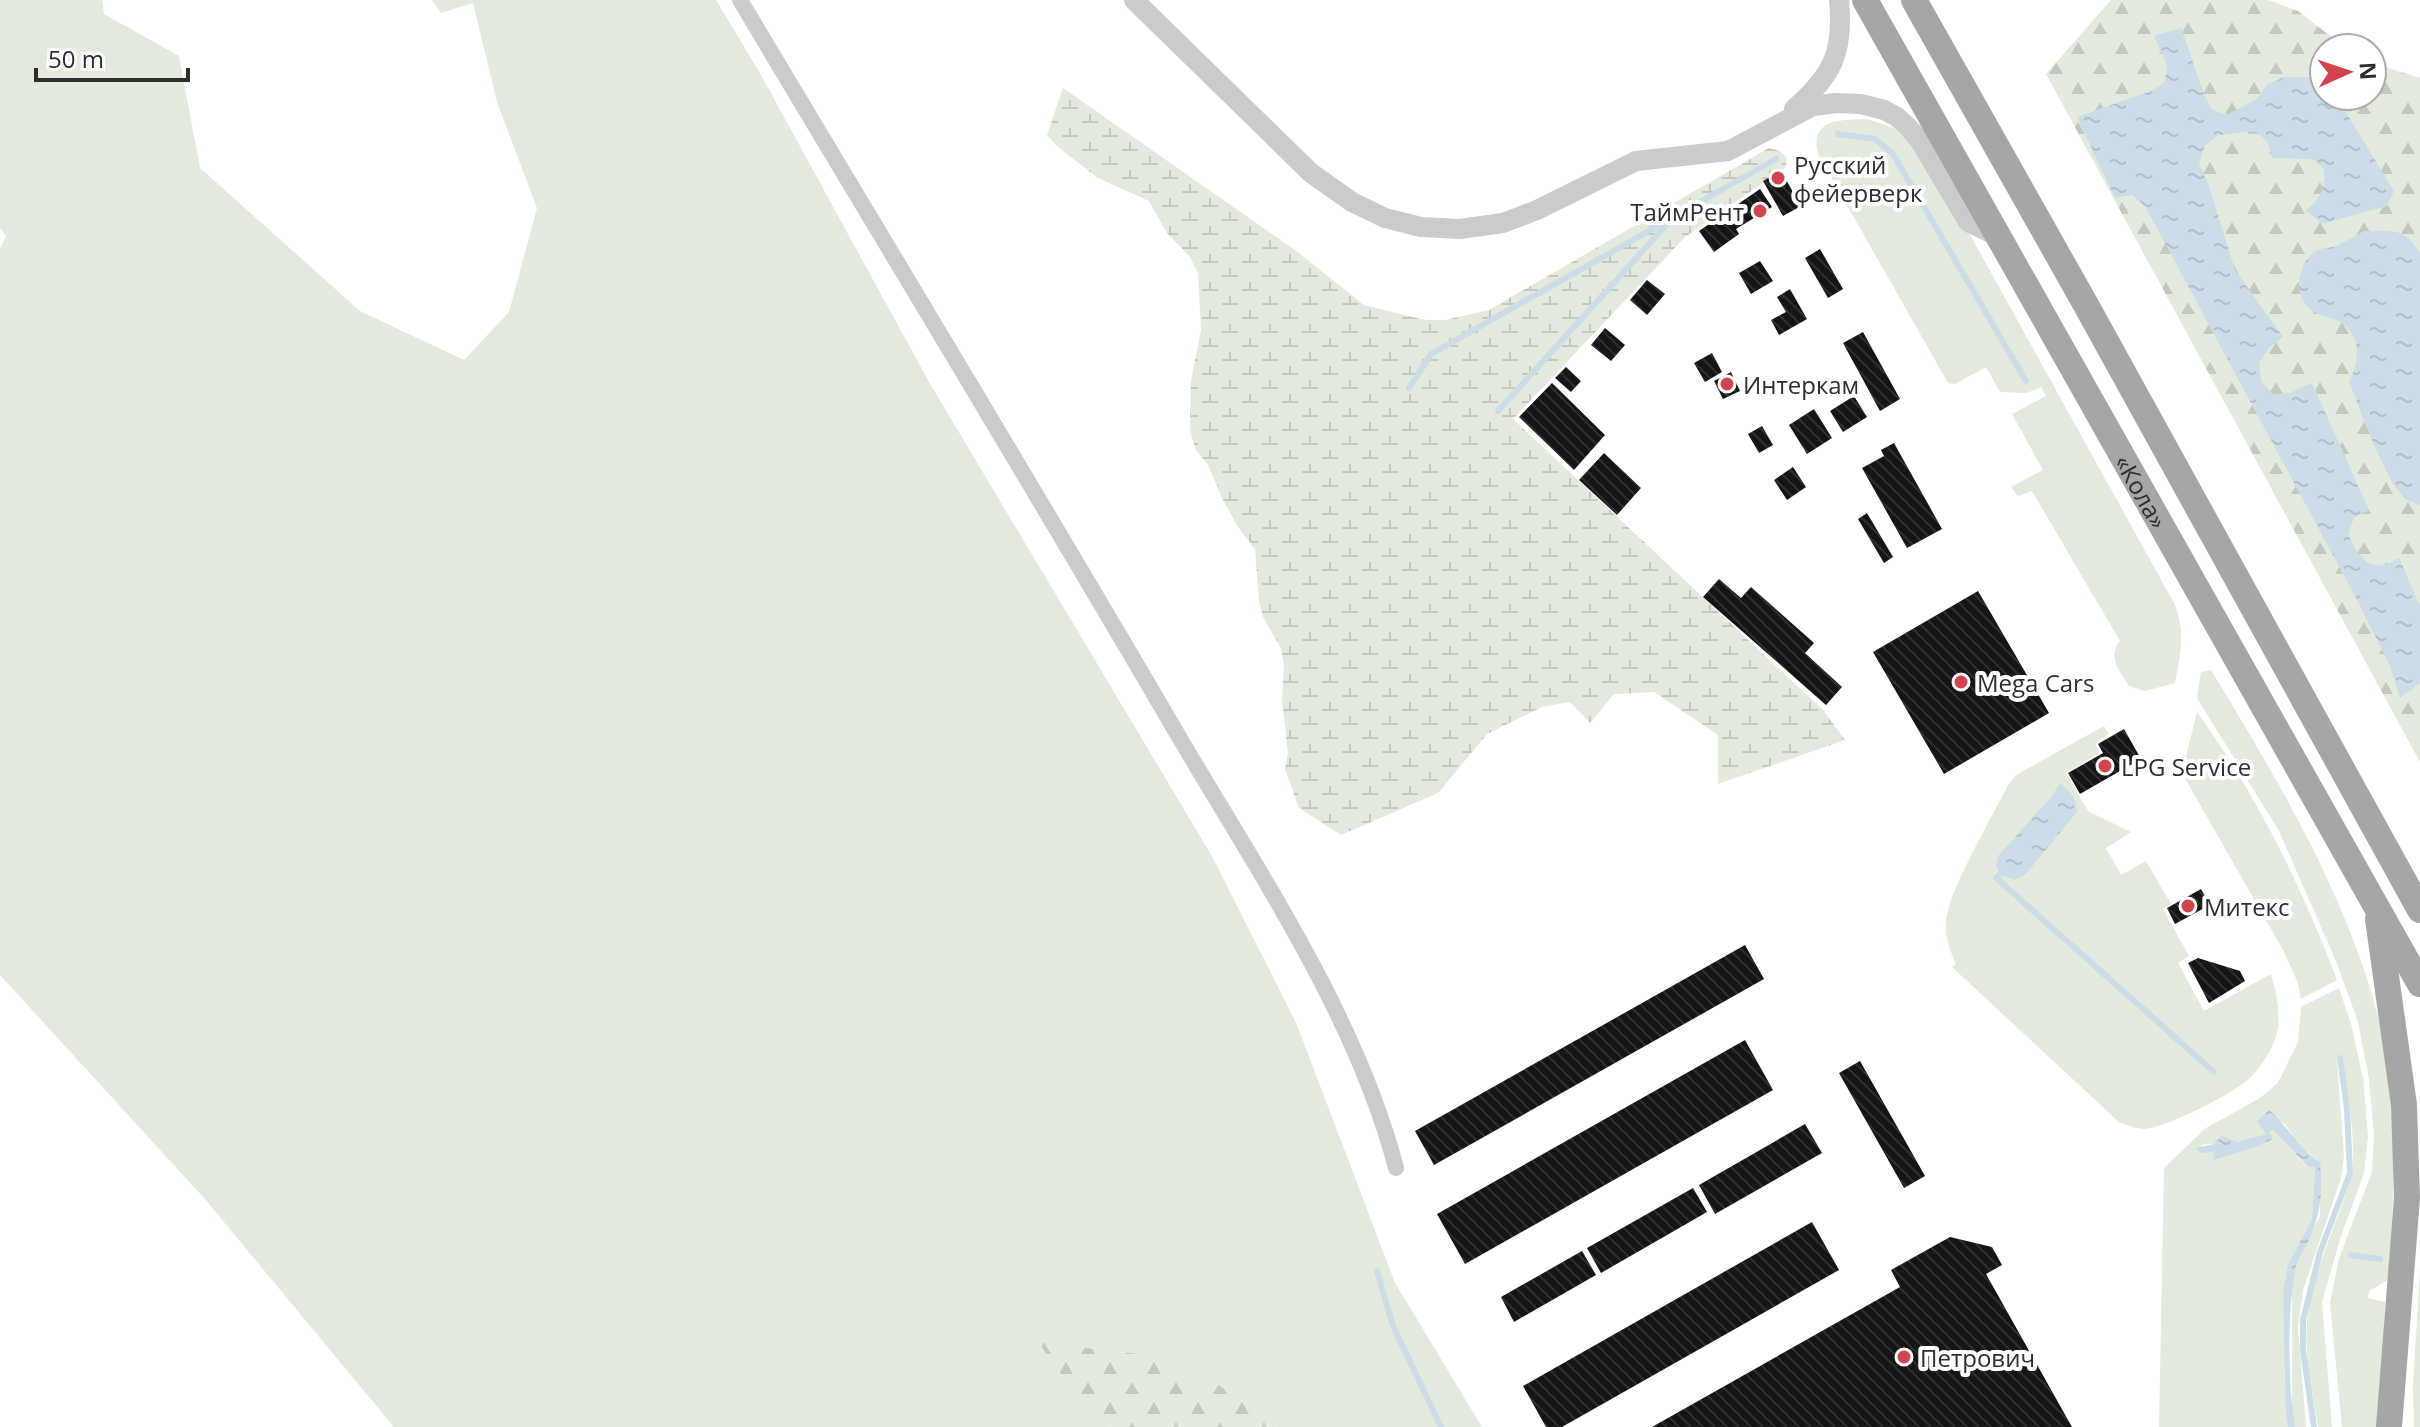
<svg xmlns="http://www.w3.org/2000/svg" width="2420" height="1427" viewBox="0 0 2420 1427" font-family="'Open Sans',sans-serif">
<defs>
<pattern id="forest-firs" width="22" height="20" patternUnits="userSpaceOnUse" patternTransform="scale(2)"><rect width="22" height="20" fill="#e4eadd"/><path d="M5 1l3.5 6h-7zM16 11l3.5 6h-7z" fill="#c4c9be"/></pattern>
<pattern id="wetland-marsh" width="20" height="14" patternUnits="userSpaceOnUse" patternTransform="scale(2)"><rect width="20" height="14" fill="#e4eadd"/><path d="M1 5h8M5 5V1M11 12h8M15 12V8" fill="none" stroke="#c4c9be"/></pattern>
<pattern id="water-ripples" width="26" height="14" patternUnits="userSpaceOnUse" patternTransform="scale(2)"><rect width="26" height="14" fill="#ccdde8"/><path d="M2 4q2-2 4 0t4 0M15 11q2-2 4 0t4 0" fill="none" stroke="#b0bec7"/></pattern>
<pattern id="building-back-hatch" width="6" height="6" patternUnits="userSpaceOnUse" patternTransform="scale(2)"><rect width="6" height="6" fill="#151515"/><path d="M-1 5l2 2M0 0l6 6M5-1l2 2" fill="none" stroke="#2f2f2f"/></pattern>
</defs>
<rect width="100%" height="100%" fill="#fff"/>
<path fill="#e4eadd" d="M0,0H102L104,14L179,56L200,168L360,311L464,360L509,312L537,208L497,102L473,3L441,13L432,0H716L761,75L929,382L1213,858L1297,1025L1395,1283L1482,1427H1276L1272,1421L1216,1383L1148,1355L1087,1348L1055,1334L1087,1410L1112,1427H394L204,1198L0,975V248L6,236L0,228Z
M1867,119L1892,127L1914,143L1963,222L2175,605C2186,634 2180,653 2175,683L2145,691L2129,686C2120,671 2107,657 2120,641L2032,491L2018,496L2011,487L2043,470L2012,414L2046,396L2041,387L2027,393L2000,392L1986,367L1955,384L1948,383L1818,154C1809,118 1842,120 1867,119Z
M2211,670C2281,786 2353,904 2383,1037C2387,1053 2387,1070 2389,1086C2396,1151 2394,1215 2388,1280L2369,1291L2368,1298L2385,1302L2381,1427H2342L2330,1303L2339,1258L2372,1172L2374,1136L2369,1079L2358,1022L2336,961L2279,831L2197,698L2201,672Z
M2197,712C2256,794 2301,885 2337,980L2301,999L2298,983L2283,950L2182,773Z
M2104,726L2109,734L2095,743L2100,753L2066,773L2088,811L2131,832L2106,848L2121,875L2146,861L2171,904L2163,909L2189,956L2178,963L2204,1011L2271,974C2277,996 2283,1020 2274,1042C2269,1054 2260,1068 2250,1078C2234,1093 2166,1128 2144,1129C2137,1129 2128,1125 2120,1123L1952,967L1956,964C1950,951 1945,937 1946,922C1948,891 1993,816 2008,785L2016,775Z
M2339,988L2351,1024L2363,1078L2368,1136L2364,1173L2341,1236L2322,1302L2332,1427H2318C2313,1393 2304,1357 2307,1323C2311,1272 2338,1225 2351,1176C2358,1151 2347,1081 2340,1054L2337,1061L2344,1155L2341,1178L2303,1290L2298,1327L2306,1427H2295L2292,1414V1287L2296,1263L2320,1216V1162L2298,1144L2285,1124L2266,1114L2267,1134L2237,1142L2200,1145L2214,1152V1159L2272,1138L2269,1132L2273,1130L2307,1167H2315L2312,1219L2288,1264L2286,1415L2288,1427H2159L2164,1168L2206,1128L2260,1098L2278,1083L2298,1042L2301,1007Z
M2420,1268V1427H2414L2413,1386Z"/>
<path fill="url(#forest-firs)" d="M2111,0H2268L2298,11L2346,48H2324V96H2372V63L2420,78V762L2046,74Z
M1055,1334L1087,1348L1148,1355L1216,1383L1272,1421L1276,1427H1112L1087,1410L1038,1342Z"/>
<path fill="url(#wetland-marsh)" d="M1063,88L1295,250L1364,305L1425,320H1445L1489,310L1769,148L1780,151L1787,158L1786,167L1685,237L1513,419L1823,710L1845,740L1718,784V735L1654,692L1614,694L1590,723L1570,702L1542,707L1487,734L1438,793L1341,835L1299,808L1285,769L1288,753L1282,700L1284,666L1281,648L1263,617L1259,601L1255,549L1238,527L1222,498L1208,465L1196,450L1190,431L1191,381L1201,330L1198,273L1190,257L1167,233L1149,201L1098,178L1058,147L1047,135Z"/>
<path fill="url(#water-ripples)" d="M2181,28C2192,55 2198,83 2211,109L2227,115L2257,99L2267,85L2284,77H2317L2324,82V96H2336L2394,191L2387,206L2322,224L2306,210C2321,197 2326,189 2324,169L2312,159L2273,158L2267,141L2255,131L2219,135L2205,145L2199,164L2207,180L2235,270L2283,337L2269,348L2259,363L2261,381L2273,394L2290,393L2312,383L2369,510L2354,518L2348,534L2355,549L2367,563L2383,566L2399,558L2420,606V683L2400,698L2390,666L2356,598L2145,206L2132,195L2115,198L2077,117L2151,91L2165,82L2167,65L2154,36Z
M2364,231C2390,231 2406,227 2420,254V505C2416,503 2411,503 2408,501C2388,488 2358,405 2349,381C2360,363 2362,333 2339,321C2329,316 2319,317 2310,309C2292,295 2298,260 2318,250C2323,248 2330,248 2336,246C2345,242 2354,236 2364,231Z
M2060,783C2071,791 2076,798 2077,812L2025,875L2015,880L2000,874L1996,865L1998,856L2052,796Z
M2269,1110C2288,1126 2298,1148 2320,1162C2323,1191 2321,1213 2309,1240C2305,1249 2298,1257 2296,1267C2287,1305 2288,1388 2295,1427H2288L2286,1415L2283,1292L2288,1264L2312,1219L2315,1167H2308L2273,1130L2269,1132L2273,1139L2256,1147L2213,1160L2214,1152L2199,1153L2196,1148L2214,1144L2221,1136L2237,1142L2266,1134L2257,1121Z"/>
<g fill="none" stroke-linecap="round" stroke-linejoin="round">
<path stroke="#ccdde8" stroke-width="6" d="M1838,134L1875,139L1893,154L2026,381
M1409,388L1431,354L1776,159
M1498,411L1667,224
M2000,874L1996,878L2214,1072
M2351,1255L2380,1259
M1377,1271L1393,1326L1441,1427
M2314,1427L2303,1350V1320L2320,1252L2350,1173L2347,1109L2340,1058"/>
</g>
<path fill="url(#building-back-hatch)" d="M1781,171L1801,206L1783,216L1763,181Z
M1760,189L1772,207L1736,229L1739,234L1714,252L1699,231Z
M1820,249L1843,289L1828,298L1805,258Z
M1760,261L1773,281L1751,294L1739,273Z
M1647,280L1665,294L1647,315L1630,300Z
M1790,289L1807,319L1779,335L1771,320L1786,312L1777,297Z
M1605,328L1625,345L1611,361L1591,345Z
M1863,332L1900,399L1880,411L1843,343Z
M1712,353L1722,372L1705,382L1694,363Z
M1566,367L1581,381L1571,392L1555,378Z
M1731,372L1740,391L1723,399L1714,381Z
M1552,383L1605,435L1574,470L1519,417Z
M1854,396L1867,417L1843,432L1830,411Z
M1814,409L1832,438L1807,454L1789,425Z
M1762,426L1773,445L1759,453L1748,434Z
M1894,443L1942,529L1907,548L1862,468L1884,456L1881,450Z
M1604,453L1641,488L1617,515L1579,480Z
M1793,467L1806,487L1787,500L1774,480Z
M1867,513L1893,557L1884,563L1858,519Z
M1719,579L1741,598L1751,587L1814,643L1805,653L1842,687L1826,705L1703,597Z
M1978,591L2049,713L1944,774L1873,652Z
M2124,729L2141,759L2080,794L2068,773L2103,753L2098,744Z
M2201,889L2210,905L2175,924L2167,908Z
M1745,945L1764,979L1434,1165L1415,1131Z
M2198,958L2240,971L2245,981L2209,1003L2188,963Z
M1745,1040L1773,1090L1465,1264L1437,1214Z
M1860,1061L1925,1176L1904,1188L1839,1073Z
M1805,1124L1822,1153L1715,1214L1699,1185Z
M1693,1188L1707,1212L1601,1273L1587,1248Z
M1812,1222L1839,1270L1562,1427H1546L1523,1386Z
M1950,1237L1992,1247L2002,1265L1986,1274L2072,1427H1652L1900,1287L1891,1270Z
M1582,1251L1596,1275L1514,1322L1501,1297Z"/>
<g fill="none" stroke-linecap="round" stroke-linejoin="round">
<path stroke="#cbcbcb" stroke-width="16" d="M740,0C885,243 1032,485 1175,730C1255,867 1356,1014 1396,1168"/>
<path stroke="#cbcbcb" stroke-width="20" d="M1134,0L1311,173L1352,202L1385,218L1421,227L1460,229L1503,223L1537,210L1636,161L1728,151L1813,106L1836,103L1861,104L1884,110L1897,117L1909,128L1920,141L1968,222L1997,236
M1794,109C1833,75 1844,52 1839,0"/>
<g stroke="#a6a6a6" stroke-width="26">
<path id="s1" d="M1865,0L2420,984"/>
<path d="M1914,0L2086,305L2420,910"/>
<path d="M2378,919L2404,1105L2407,1198L2389,1427"/>
</g>
</g>
<g fill="#d1444e" stroke="#fff" stroke-width="3">
<circle cx="1778" cy="178" r="8"/>
<circle cx="1760" cy="211" r="8"/>
<circle cx="1727" cy="384" r="8"/>
<circle cx="1961" cy="682" r="8"/>
<circle cx="2105" cy="766" r="8"/>
<circle cx="2188" cy="906" r="8"/>
<circle cx="1904" cy="1357" r="8"/>
</g>
<g text-anchor="middle" dominant-baseline="central" stroke-width="8" stroke-linejoin="round" paint-order="stroke">
<g font-size="24" fill="#2e2e2e" stroke="#fff" text-anchor="start">
<text x="1794" y="164">Русский<tspan x="1794" dy="28">фейерверк</tspan></text>
<text x="1744" y="211" text-anchor="end">ТаймРент</text>
<text x="1743" y="384">Интеркам</text>
<text x="1977" y="682">Mega Cars</text>
<text x="2121" y="766">LPG Service</text>
<text x="2204" y="906">Митекс</text>
<text x="1920" y="1357">Петрович</text>
</g>
<g font-size="24" fill="#2e2e2e" stroke="#fff">
<text stroke="none"><textPath href="#s1" startOffset="564">«Кола»</textPath></text>
</g>
</g>
<g transform="translate(2348 72) rotate(87)"><circle r="38" fill="#ffffff" stroke="#ababab" stroke-width="2"/>
<path d="M0-6L14 30L0 20L-14 30Z" fill="#d1444e"/>
<text y="-12" font-size="22" font-weight="bold" text-anchor="middle" fill="#2e2e2e">N</text>
</g>
<path d="M36 68v12h152v-12" fill="none" stroke="#2e2e2e" stroke-width="4"/>
<text x="48" y="68" font-size="24" fill="#2e2e2e" stroke="#ffffff" stroke-width="6" paint-order="stroke">50 m</text>
</svg>
